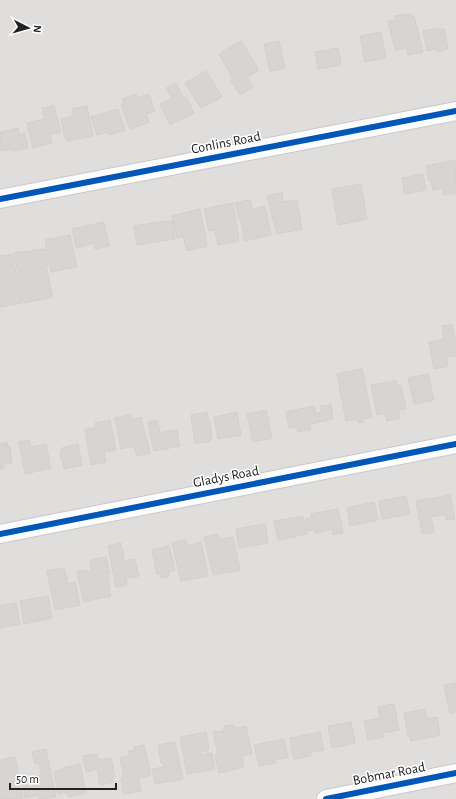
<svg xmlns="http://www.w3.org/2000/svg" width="456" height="799" viewBox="0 0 456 799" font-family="'Alegreya Sans',sans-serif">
<rect width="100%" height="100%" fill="#f0eeeb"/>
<path fill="#dfdedc" d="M0,0H456V799H0Z"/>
<path fill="#d7d4d2" stroke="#d3d0cc" d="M411,14L412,17L414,16L423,52L408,55L407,48L395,50L388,21L396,20L395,16Z
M438,28L439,30L444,29L448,49L437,52L436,49L427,51L423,31Z
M381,32L386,58L365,62L360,36Z
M241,41L258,68L257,72L247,77L253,87L240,95L230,80L233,79L219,54Z
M279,41L285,68L270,71L264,44Z
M338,48L341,65L318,69L315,52Z
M206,71L222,97L201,108L185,83Z
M176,83L184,98L186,97L194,113L170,125L160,104L172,98L166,88Z
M136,94L138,98L149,94L155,111L146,114L149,122L130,129L121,105L124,104L122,99Z
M54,106L61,132L50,135L52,143L33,148L27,123L45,119L42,108Z
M87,106L93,136L67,141V138H65L61,119L74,116L72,109Z
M118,109L125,130L109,135L108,132L97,135L91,117Z
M18,128L19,135L25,133L28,148L14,151V149L1,151L0,132Z
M455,160L456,193L444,195L442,188L433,190L431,180L429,181L426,166Z
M423,174L426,190L405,194L402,178Z
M361,184L367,219L338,225L332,189Z
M282,193L283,202L297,200L302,229L277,234L267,196Z
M250,200L252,209L265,206L271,235L245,241L240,218L239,219L235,203Z
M233,203L239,241L218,245L215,230L209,231L204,209Z
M200,209L207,246L187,251L183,236L177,238L172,216Z
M165,221V222L172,221L175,239L137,245L134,226Z
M104,222L109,246L95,249L94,243L76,248L72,229Z
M70,235L77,267L51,272L45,240Z
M45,249L48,265L46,266L53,297L24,303L14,253Z
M12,254L22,303L0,307V256Z
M452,324L456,341V356L446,357L448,366L434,369L429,342L444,339L442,326Z
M362,369L372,417L363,419V422L358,423L357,419L346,421L337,374Z
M428,374L434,400L414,404L408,378Z
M396,381L397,386L401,385L406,409L398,410L400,418L387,421L385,413L377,415L371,385Z
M331,405L333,419L310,424L311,429L298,432L297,427L289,428L286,412L314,406L316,413L322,412L321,406Z
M266,410L272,438L253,442L247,414Z
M207,412L209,422H210L211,425H210L212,439L210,440V442H202V443H195L191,415Z
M237,412L241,435L218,439L214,417Z
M130,415L131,420L141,417L146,439H147L150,453L137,456L134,446L121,449L115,418Z
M110,420L116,450L104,452L106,462L91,465L85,430L96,427L95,423Z
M157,420L160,433L177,430L180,446L154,451L148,422Z
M29,440L31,447L46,444L51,468L25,474L19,442Z
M7,442L8,447H10L12,463L3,464L4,468L0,469V444Z
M78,444L82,465L64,469L60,453L62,448Z
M450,495L455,519L446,520L445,514L431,517L434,532L422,534L416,501Z
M406,496L410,514L382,519L379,501Z
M374,502L378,520L350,526L347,508Z
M338,509L343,533L333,535L332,529L315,533L314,530L308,531L306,519L312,517L311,514Z
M303,516L307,534L278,540L274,521Z
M265,524L268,543L239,548L236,529Z
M218,534L219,540L233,537L240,570L213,575L204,537Z
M186,540L187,546L201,542L208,576L181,581L172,543Z
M121,543L122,551L123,550L124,561L135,559L139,576L126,578L127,585L116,587L108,546Z
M169,546L175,570L168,572L169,576L161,578L160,574H157L152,550Z
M106,557L110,574H107L111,596L84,602L77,572L88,570V572H91L90,560Z
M64,568L68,584L75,582L80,605L55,610L47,571Z
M48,596L52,618L24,624L20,601Z
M16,603L20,624L0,628V606Z
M456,683V712L450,714L444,685Z
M394,704L399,730L383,733L384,737L368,740L364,721L380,718L378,707Z
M425,709L427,719L437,717L440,735L411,741L410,736H408L404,713Z
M351,722L355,743L332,748L328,726Z
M232,725L236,728L246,726L252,754L242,756L244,767L219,773L215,755H218L213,732L223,731L225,726Z
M206,732L209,750L201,752V755L212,753L215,769L187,774L180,737Z
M320,732L324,750L311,752V756L294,759L290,738Z
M284,739L288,757L275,760L276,763L259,766L254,745Z
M175,742L183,779L155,784L152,769L164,767L163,763H161L158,745Z
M144,745L151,775L138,778L141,791L124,794L121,778L124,777L120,758L129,756L128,751L135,750L134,747Z
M46,749L56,797L39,799L38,795L25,798L22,779L42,775L39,763L35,764L32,752Z
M97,754L99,760L111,758L115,777L112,778L113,782L100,785L97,769L86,772L83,756Z
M15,757L23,798L0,799V760Z
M80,764L86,793L68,797L67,792L58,794L54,772L62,770V768Z"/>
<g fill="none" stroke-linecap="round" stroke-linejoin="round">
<g stroke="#c9c8c7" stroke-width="20">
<path id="minor" d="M0,199L456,111
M0,534L456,444
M326,799L456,773"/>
</g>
<use href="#minor" stroke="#fdfcfc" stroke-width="18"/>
<g stroke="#fff" stroke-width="8">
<path id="cycleway" d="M0,199L456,111
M0,534L456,444
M326,799L456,773"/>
</g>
<use href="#cycleway" stroke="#0057b8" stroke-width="6"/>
</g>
<g text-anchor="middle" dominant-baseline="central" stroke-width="3" stroke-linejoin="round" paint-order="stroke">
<g font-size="14" fill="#222" stroke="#fff">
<text transform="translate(226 143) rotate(-11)">Conlins Road</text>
<text transform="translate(226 477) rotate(-11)">Gladys Road</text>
<text transform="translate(389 774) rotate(-11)">Bobmar Road</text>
</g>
</g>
<g transform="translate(28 28) rotate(96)" stroke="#ffffff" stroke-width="3" paint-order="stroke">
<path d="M0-3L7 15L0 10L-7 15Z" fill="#222222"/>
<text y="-6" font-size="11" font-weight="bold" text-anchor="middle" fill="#222222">N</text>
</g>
<path d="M10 783v6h106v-6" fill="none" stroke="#222222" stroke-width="2"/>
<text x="16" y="783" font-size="12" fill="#222222" stroke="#ffffff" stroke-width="3" paint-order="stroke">50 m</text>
</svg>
